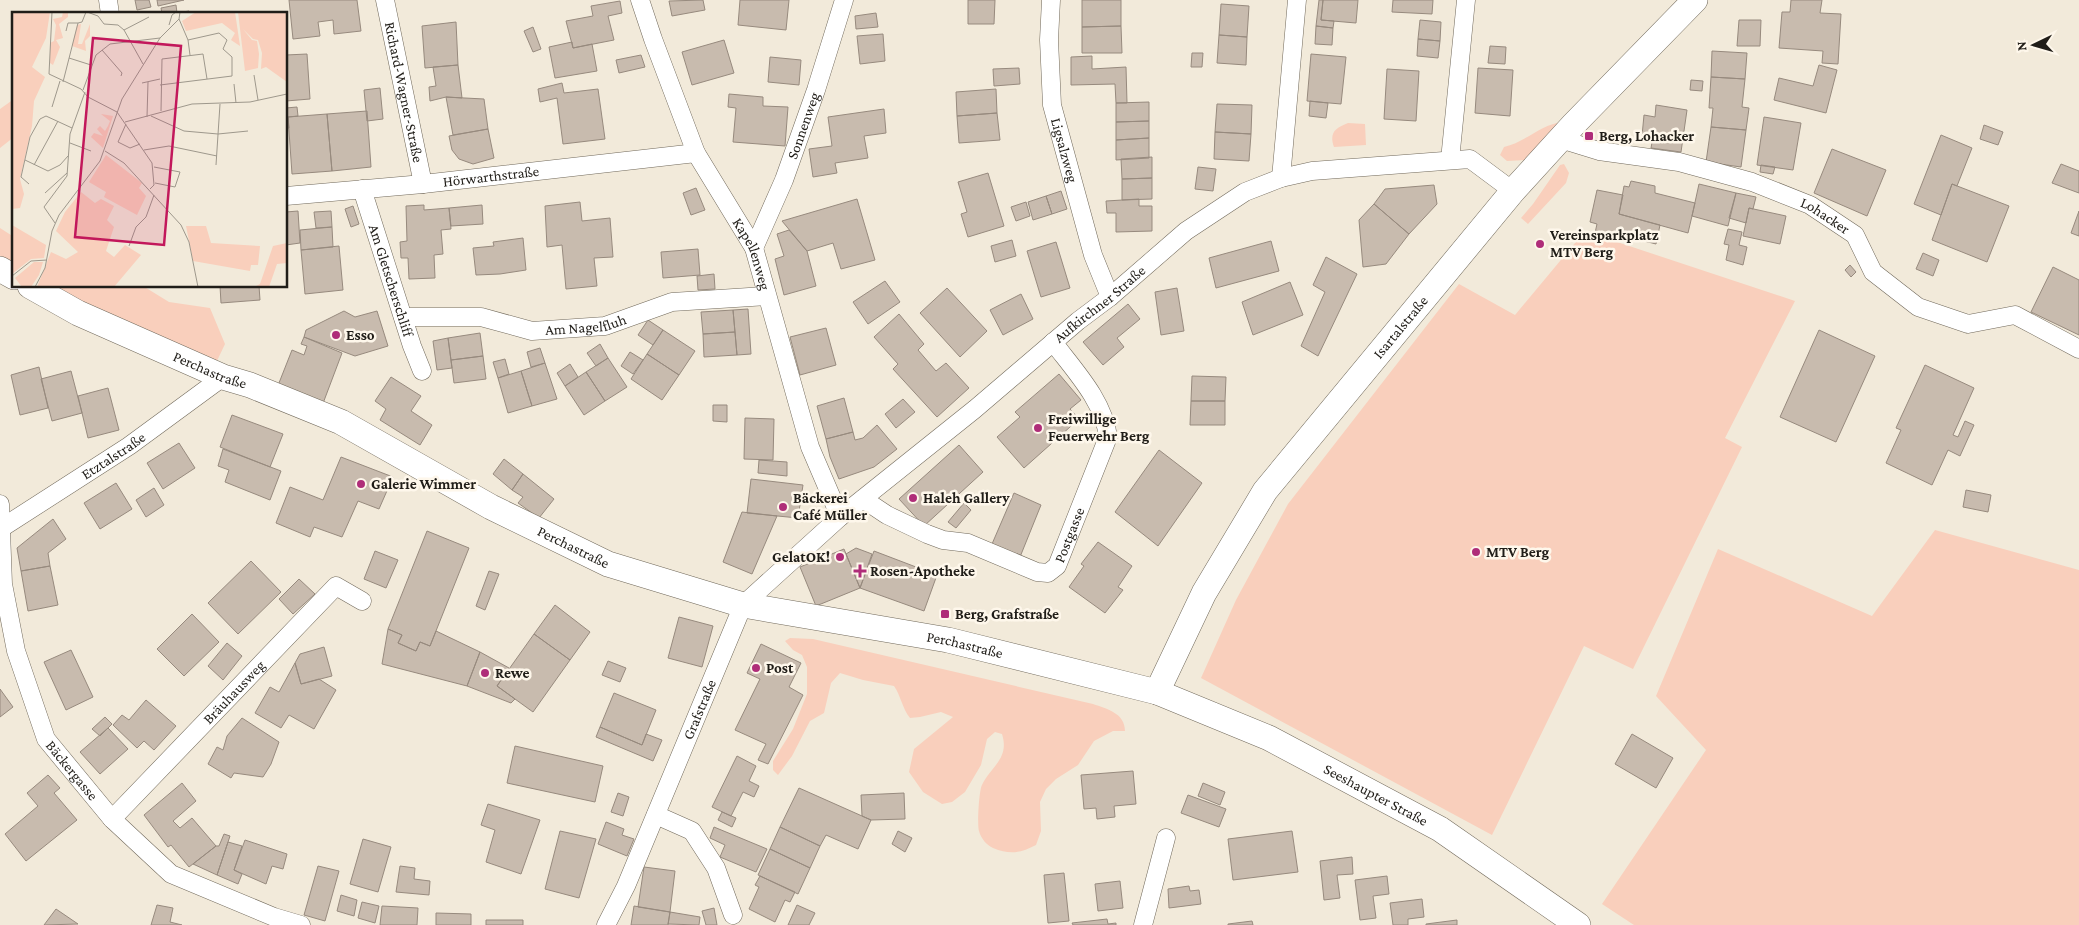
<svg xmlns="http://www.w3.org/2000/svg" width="2079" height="925" viewBox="0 0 2079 925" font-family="'Crimson Pro',serif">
<rect width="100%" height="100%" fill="#f2eada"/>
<path fill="#f9cfbc" d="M14,99V137L0,148V109Z
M1563,122L1526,160L1507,161L1500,155L1504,147C1526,142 1541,124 1563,122Z
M1348,123L1365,124L1366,145L1334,147C1329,133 1335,128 1348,123Z
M1564,164L1569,173L1566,183L1528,224L1521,218L1533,204L1560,165Z
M0,228L14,237V268L0,260Z
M1590,233L1795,301L1725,438L1742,447L1633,669L1584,646L1492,835L1201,678L1236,600L1288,504L1459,284L1515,315L1575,243Z
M46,286H143L169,302L210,308L225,344L215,365Z
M1935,530L2079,570V925H1634L1602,904L1706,750L1656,696L1718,549L1872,616Z
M790,638L813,639L1093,704C1107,709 1125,713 1125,731H1113L1094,741L1078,765L1056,779L1046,789L1040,802L1041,831L1036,845C1021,853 1010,855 993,848C987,845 981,839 979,831C977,826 979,790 982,785C990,767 1010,759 1002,734L995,732L987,739L981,765L965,792L952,802L942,804L923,792L909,772L914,749L953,717L941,712L920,717L910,718C902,708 901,696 894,686L863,680L840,673L831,683L824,713L810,721L792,756L778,775L773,770V761L793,729L807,694V667L802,655L793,650L785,641Z"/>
<path fill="#c8bbae" stroke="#978a7e" d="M135,0H149L151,7L137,10Z
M157,0H184L158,6Z
M289,0H357L361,31L334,34L333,20L318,22L320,36L293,39Z
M703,0L705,10L672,16L669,1Z
M740,0H789L786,30L738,25Z
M968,0H995L994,24H968Z
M1082,0H1121V26L1082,27Z
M1319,0H1323L1321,20L1334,21L1333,28L1316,26Z
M1323,0H1358L1356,23L1321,20Z
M1393,0H1433L1432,14L1392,12Z
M1791,0H1822L1820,13L1841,14L1838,64L1822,63L1823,51L1779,48L1782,12H1790Z
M620,1L622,13L608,16L614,40L573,48L566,21L593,16L591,6Z
M1221,4L1249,6L1247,37L1219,35Z
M176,5L177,13L189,11L190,14H162L161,8Z
M876,13L878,27L856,29L855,16Z
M1420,20L1441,22L1440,41L1418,39Z
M1739,20H1761L1760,46H1737Z
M456,22L458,65L425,68L422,26Z
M1121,26L1122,53H1082V27Z
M1316,26L1333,28L1332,45L1315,44Z
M533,27L541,49L533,52L524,31Z
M883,34L885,61L860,64L857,36Z
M1219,35L1247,37L1246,65L1217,63Z
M1418,39L1440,41L1438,58L1417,56Z
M724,40L734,73L692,85L682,52Z
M572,42L573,48L592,44L597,71L555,78L549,47Z
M1490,46L1506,47L1505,64L1488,63Z
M1712,51L1747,53L1745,79L1711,77Z
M1192,53H1203L1202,67H1191Z
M307,54L310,99L286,101V55Z
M1311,54L1346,57L1341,104L1307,101Z
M641,55L645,67L619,73L616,60Z
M1092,56V69L1126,67L1127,103H1116L1115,84L1071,85V57Z
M770,57L801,60L799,85L768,82Z
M458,65L462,98L446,97L430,101L429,87L436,86L433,67Z
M1819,65L1837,70L1826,113L1774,100L1779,78L1813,86Z
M1019,68L1020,84L994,86L993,69Z
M1478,68L1513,70L1510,116L1475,113Z
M1387,69L1419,71L1416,121L1384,119Z
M1711,77L1745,79L1742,107L1749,108L1746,130L1711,127L1713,108H1709Z
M1691,80L1703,81L1702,91L1690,90Z
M562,83L564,93L598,89L605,139L563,144L557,98L540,102L538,89Z
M380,88L383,119L367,121L364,90Z
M996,89L997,113L957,116L956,92Z
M729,94L763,97V106L788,107L785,146L733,142L736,108L728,107Z
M446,97L484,99L488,129L453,135Z
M1310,101L1328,103L1326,118L1309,116Z
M1149,102V121L1116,122V103Z
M1217,104L1252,105L1251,134L1215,132Z
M1656,105L1687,110L1681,152L1651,148L1653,137L1642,136L1644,115L1655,117Z
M297,107L298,116L288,117L289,128H286V108Z
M884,109L886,133L864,136L868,158L835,163L837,173L813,177L809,149L832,146L828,117Z
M367,111L371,167L332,171L327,114Z
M997,113L1000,140L959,143L957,116Z
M327,114L332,171L292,174L288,117Z
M1764,117L1801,123L1793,170L1757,165Z
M1149,121V138L1116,140V122Z
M1984,125L2003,132L1998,145L1980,139Z
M1711,127L1746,130L1741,167L1706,162Z
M488,129L494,158L473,164L459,159L452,150L449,136Z
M1215,132L1251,134L1249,161L1214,159Z
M1941,135L1972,148L1957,186L1952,184L1941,215L1914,204Z
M1149,138V158L1116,160V140Z
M1832,149L1886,170L1867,216L1814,193Z
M1152,157V178L1122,179L1121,159Z
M2061,164L2079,171V193L2052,183Z
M1761,165L1775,167L1773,174L1760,172Z
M1198,167L1216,169L1213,191L1195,189Z
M988,173L1004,226L968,237L961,214L967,212L958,182Z
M1152,178V199L1122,200V179Z
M1631,181L1655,186V193L1695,203L1688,233L1619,214L1624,186L1629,187Z
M1699,184L1736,193L1728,226L1692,216Z
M1952,184L2009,206L1987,262L1932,240Z
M1434,185L1437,204L1409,234L1374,204L1385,189Z
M696,188L705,210L691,215L683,193Z
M1597,190L1623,195L1619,214L1660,225L1656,244L1617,234L1616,239L1595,233L1597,224L1590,222Z
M1061,191L1067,209L1052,214L1046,196Z
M1736,193L1756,197L1753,209L1749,208L1746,223L1729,218Z
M1046,196L1052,214L1033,220L1028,202Z
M857,199L875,260L841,269L833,243L807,251L782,221Z
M1139,199V206H1152V231L1116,232V213H1107L1106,201Z
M580,202L582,221L610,218L613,257L594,258L597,286L566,289L562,245L547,247L545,206Z
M1026,202L1030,216L1016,221L1011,207Z
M1374,204L1409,234L1386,264L1363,267L1359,220Z
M424,205V210L449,208L451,229L441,230L443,254L434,255L435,278L409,279L408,258H401L400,242L407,241L406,206Z
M482,205L483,224L451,226L449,208Z
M353,206L359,224L351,227L345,209Z
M1749,208L1786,216L1780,244L1743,236Z
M298,211L300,243L286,245V212Z
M331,211L332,227L316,228L314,212Z
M2079,211V236L2071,233Z
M332,227L333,247L301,250L300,230Z
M1728,229L1742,232L1739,245L1747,247L1743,265L1726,260L1729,245L1724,244Z
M789,230L807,251L816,286L784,295L775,259L784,256L777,234Z
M523,238L526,270L500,274L476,275L473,248L494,246L493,242Z
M1012,240L1016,256L995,262L991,246Z
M1271,241L1279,271L1216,288L1209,258Z
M1056,242L1070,288L1041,297L1027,251Z
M339,246L343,290L305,294L301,250Z
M698,249L700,275L663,278L661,252Z
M1923,253L1939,260L1933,276L1916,269Z
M1326,257L1357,274L1318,356L1301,346L1325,292L1313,285Z
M1850,265L1856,272L1851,277L1845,270Z
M2053,267L2079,280V335L2031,312Z
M714,274L715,289L698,290L697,276Z
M885,281L900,302L868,324L853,302Z
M1290,282L1303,315L1253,335L1242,302Z
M220,286H259L260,300L221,303Z
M947,288L987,331L960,357L920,313Z
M1177,288L1184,331L1161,335L1155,292Z
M1021,294L1033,319L1003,335L990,310Z
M1128,304L1140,319L1117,338L1124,347L1103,365L1083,342Z
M748,309L751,354L737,355L733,310Z
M733,310L735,332L703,334L701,312Z
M344,311L355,317L377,311L388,346L355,356L304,337L306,330Z
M899,314L924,344L918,350L936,371L946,363L969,388L937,417L893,369L898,364L874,337Z
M648,320L663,330L653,345L638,335Z
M826,328L836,365L800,375L790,337Z
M663,330L695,351L679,375L647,354Z
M1819,330L1875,356L1836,442L1780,417Z
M735,332L737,355L704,357L703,334Z
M480,333L483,356L451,360L448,338Z
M304,337L342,353L322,406L277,388L292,350L304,355L307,346L301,344Z
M448,338L452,368L437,370L433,341Z
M600,344L608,358L596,366L587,353Z
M540,348L545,363L531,367L527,352Z
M630,352L643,360L633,374L621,366Z
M647,354L679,375L662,400L631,379Z
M483,356L486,379L454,383L451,360Z
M608,358L627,387L605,401L586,372Z
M505,359L509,374L498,378L493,362Z
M545,363L557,399L532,406L521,371Z
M570,364L578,377L565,386L557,373Z
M1925,365L1974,388L1953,435L1958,437L1965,421L1974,425L1960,456L1948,450L1932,485L1886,463L1901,430L1896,428Z
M39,367L48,408L20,415L11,375Z
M71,371L82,413L52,421L41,379Z
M521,371L532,406L508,413L498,378Z
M586,372L605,401L584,415L565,386Z
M1059,374L1081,400L1070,409L1079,419L1024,468L997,437L1020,417L1015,412Z
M1192,376L1226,377L1225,401H1191Z
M391,377L421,396L411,411L432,425L420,445L380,420L386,409L375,401Z
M108,388L119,430L88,438L78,396Z
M844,398L853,432L826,439L817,406Z
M903,399L915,412L896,428L885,414Z
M1191,401H1225V425H1190Z
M713,405H727V422L713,421Z
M232,415L283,434L270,467L220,447Z
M745,418L774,419L773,460L744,459Z
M877,425L897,449L874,467L839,479L830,457L826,439L853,432L855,440L863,438Z
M179,443L195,468L163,489L147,463Z
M959,445L983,472L924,526L899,499Z
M223,449L281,471L270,500L225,482L229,470L218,466Z
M1159,450L1202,483L1158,546L1115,512Z
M341,457L393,477L379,509L358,501L342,537L314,527L310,537L276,523L290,487L323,500Z
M504,459L523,474L512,490L493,474Z
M759,460L787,462V476L758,473Z
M523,474L554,499L539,518L518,503L523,497L512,490Z
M751,479L803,485L798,518L747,513Z
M116,483L132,509L100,529L84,503Z
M154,488L164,505L146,517L136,500Z
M1966,490L1991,495L1988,512L1963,507Z
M1014,493L1041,505L1020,557L992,544Z
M964,503L971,510L956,528L948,522Z
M742,512L777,516L752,574L723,562Z
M53,519L66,539L48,553L50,566L21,571L17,548Z
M427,531L469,548L430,646L420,642L416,651L398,643L402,635L388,629Z
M1098,542L1132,566L1118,587L1123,590L1105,613L1069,587L1084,566L1081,564Z
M856,548L872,554L860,588L846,554Z
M844,549L860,588L816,606L800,567Z
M375,551L398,560L386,588L364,579Z
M874,551L937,575L924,611L860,588Z
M251,561L281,592L238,634L208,603Z
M50,566L58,605L28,611L21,571Z
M489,571L499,574L485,610L476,606Z
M299,579L315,594L293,614L279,599Z
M555,605L590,632L570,660L534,634Z
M192,614L219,642L184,676L157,649Z
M679,617L713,626L702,667L668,658Z
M388,629L402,635L398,643L416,651L420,642L430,646L436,631L480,652L467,686L382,664Z
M534,634L570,660L533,712L497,686Z
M227,643L242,656L223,680L208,666Z
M761,644L801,663L789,687L803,695L768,764L758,760L766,744L735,730L760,679L747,673Z
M324,647L332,676L301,684L295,663L300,654Z
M71,650L93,697L66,710L44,662Z
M480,652L509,668L497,686L515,699L511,703L467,686Z
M608,661L626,668L620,682L602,675Z
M295,663L301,684L319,679L336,690L314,729L289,715L281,728L255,713L270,687L279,692Z
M0,689L13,707L0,717Z
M614,693L656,710L642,745L600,727Z
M146,700L176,726L154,750L144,741L137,748L113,725L122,715L129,720Z
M105,717L112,724L100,736L92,729Z
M242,718L279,742L271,764L263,777L234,773L231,778L208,764L217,747L223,750L227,736Z
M600,727L642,745L646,734L662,740L653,761L596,737Z
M108,728L128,749L100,774L80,752Z
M1632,734L1673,758L1656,788L1615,764Z
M515,746L603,766L595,802L507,783Z
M737,756L756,766L749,781L759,786L754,797L743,792L731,816L712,807Z
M1133,771L1136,804L1114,806L1115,817L1097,819L1096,808L1084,809L1081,775Z
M48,775L60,788L54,793L77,820L26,861L5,834L38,806L27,793Z
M182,783L196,801L173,821L180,828L192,818L216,846L189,867L171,845L168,847L144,815Z
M1203,783L1225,792L1220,805L1198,796Z
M799,788L871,820L858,849L826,835L820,846L780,827Z
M618,793L629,797L623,816L611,812Z
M904,793L905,819L871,820L862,816L861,795Z
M1188,795L1226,809L1219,827L1181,813Z
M488,804L540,820L521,874L486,862L495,830L481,825Z
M722,812L736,818L732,827L718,820Z
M606,822L624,829L622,835L634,839L627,856L598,844Z
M714,827L767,849L756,872L720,857L725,845L710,838Z
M780,827L820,846L810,868L770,849Z
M560,831L596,839L579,898L545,889Z
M898,831L912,838L905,852L892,844Z
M1292,831L1298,872L1233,880L1228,839Z
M224,834L230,836L217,875L193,864L216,846H219Z
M363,839L391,847L378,892L350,884Z
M245,840L287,854L283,869L272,866L266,884L234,870Z
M228,842L242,846L234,870L242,874L238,884L217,875Z
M770,849L810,868L798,894L758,875Z
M1352,857L1353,874L1337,875L1340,898L1324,900L1320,861Z
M318,866L339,871L325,921L304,915Z
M400,866L415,868L414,879L430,881L429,895L396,892Z
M644,867L675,871L670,912L638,907Z
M1064,873L1069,921L1048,923L1044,875Z
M760,876L795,892L790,902L785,900L775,922L749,909L759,887L755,885Z
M1387,876L1389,894L1373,896L1376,918L1360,920L1355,880Z
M1120,881L1123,908L1098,911L1095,884Z
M1189,886L1190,891L1199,890L1201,904L1169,908L1168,889Z
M341,895L357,900L354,916L337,911Z
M1422,899L1424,917L1408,919V925H1393L1390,903Z
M362,902L379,906L375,923L358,918Z
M157,905L173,908L170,922L182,925H151Z
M797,905L815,913L809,925H788Z
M382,906L418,908L417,925H380Z
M634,906L670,912L668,925H631Z
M714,908L717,925H706L702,911Z
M56,909L78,924L44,925Z
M670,912L700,917L699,925L668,924Z
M436,913L471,914V925H436Z
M1107,919L1108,924L1116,923V925H1073L1072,923Z
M486,920H523V925H486Z
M1457,920V925H1426V924Z
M1252,921L1253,925H1228V924Z"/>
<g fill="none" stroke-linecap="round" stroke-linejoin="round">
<g stroke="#71695b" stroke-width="19">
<g id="minor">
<path d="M108,0L110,14"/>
<path id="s1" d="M385,0L423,184"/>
<path id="s2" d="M640,0L653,39L696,153L754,248L810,447L840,517"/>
<path id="s3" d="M1051,0L1049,40L1052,105L1093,255L1110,297"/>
<path id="s4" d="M1560,139L1599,151L1679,162L1752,182L1810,205L1855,235L1873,272L1918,307L1968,324L2015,315L2079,349"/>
<path d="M1450,160L1466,0"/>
<path d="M1281,178L1297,0"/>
<path id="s5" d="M362,189L412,346L422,371"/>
<path id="s6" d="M286,196L423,184L696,153"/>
<path id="s7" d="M754,248L784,180L816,90L844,0"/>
<path id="s8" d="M403,317H481L532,331L605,326L672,302L766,296"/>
<path id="s9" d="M863,499L887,515L927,534L943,540L968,543L1037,572L1048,573L1057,566L1108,437C1104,401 1074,370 1053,342"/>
<path id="s10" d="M0,504L3,584L16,651L46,739L112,819L171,874L274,917L301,925"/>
<path id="s11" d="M0,529L129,446L223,377"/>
<path d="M656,815L692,831L716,868L733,915"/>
<path id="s12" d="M112,819L336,586L362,601"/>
<path id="s13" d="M606,925L626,886L743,605L840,517L975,409L1078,321L1110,297L1186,231L1245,192L1281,178L1312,171L1470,159L1513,191"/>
<path d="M1143,925L1166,838"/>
</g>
</g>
<g stroke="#71695b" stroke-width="26">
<g id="secondary">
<path d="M0,269L14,277"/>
<path id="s14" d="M30,286L78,313L223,377L250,385L341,422L491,507L608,564L743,605L948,640L1157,692L1269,738L1440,829L1578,925"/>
<path id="s15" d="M1157,692L1204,593L1265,491L1513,191L1574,124L1695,0"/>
</g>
</g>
<use href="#minor" stroke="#fff" stroke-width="18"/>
<use href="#secondary" stroke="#fff" stroke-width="25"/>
</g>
<g fill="#af2d79" stroke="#fef7eb" stroke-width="2">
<rect x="1584" y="131" width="10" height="10" rx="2.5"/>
<circle cx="1540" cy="244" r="5"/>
<circle cx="336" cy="335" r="5"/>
<circle cx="1038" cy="428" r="5"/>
<circle cx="361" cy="484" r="5"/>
<circle cx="913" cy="498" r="5"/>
<circle cx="783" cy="507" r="5"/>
<circle cx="1476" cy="552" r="5"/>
<circle cx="840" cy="557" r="5"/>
<path d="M857.5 563.5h5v5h5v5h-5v5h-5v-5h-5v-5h5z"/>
<rect x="940" y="609" width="10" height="10" rx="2.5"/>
<circle cx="756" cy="668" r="5"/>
<circle cx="485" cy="673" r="5"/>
</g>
<g text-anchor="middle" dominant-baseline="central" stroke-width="5" stroke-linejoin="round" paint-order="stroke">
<g font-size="15" fill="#201d18" stroke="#fef7eb">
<text stroke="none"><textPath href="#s1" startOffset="94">Richard-Wagner-Straße</textPath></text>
<text stroke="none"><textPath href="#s7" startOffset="132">Sonnenweg</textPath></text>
<text stroke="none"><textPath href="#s3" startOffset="152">Ligsalzweg</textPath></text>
<text stroke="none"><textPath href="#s6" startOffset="206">Hörwarthstraße</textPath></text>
<text stroke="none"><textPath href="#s4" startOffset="278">Lohacker</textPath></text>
<text stroke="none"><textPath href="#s2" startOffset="279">Kapellenweg</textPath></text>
<text stroke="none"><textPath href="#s5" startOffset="96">Am Gletscherschliff</textPath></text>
<text stroke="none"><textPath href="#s13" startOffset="815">Aufkirchner Straße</textPath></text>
<text stroke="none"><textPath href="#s8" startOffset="185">Am Nagelfluh</textPath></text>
<text stroke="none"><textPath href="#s15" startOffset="441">Isartalstraße</textPath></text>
<text stroke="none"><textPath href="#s14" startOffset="199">Perchastraße</textPath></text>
<text stroke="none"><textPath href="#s11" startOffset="135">Etztalstraße</textPath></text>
<text stroke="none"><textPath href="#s9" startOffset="246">Postgasse</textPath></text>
<text stroke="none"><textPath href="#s14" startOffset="604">Perchastraße</textPath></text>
<text stroke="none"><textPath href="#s14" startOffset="1009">Perchastraße</textPath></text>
<text stroke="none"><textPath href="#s12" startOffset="176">Bräuhausweg</textPath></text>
<text stroke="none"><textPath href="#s13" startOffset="235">Grafstraße</textPath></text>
<text stroke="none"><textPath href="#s10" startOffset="282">Bäckergasse</textPath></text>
<text stroke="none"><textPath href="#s14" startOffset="1449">Seeshaupter Straße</textPath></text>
</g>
<g font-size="15" font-weight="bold" fill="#201d18" stroke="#fef7eb" text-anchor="start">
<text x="1599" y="136">Berg, Lohacker</text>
<text x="1550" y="235">Vereinsparkplatz<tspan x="1550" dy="17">MTV Berg</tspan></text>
<text x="346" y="335">Esso</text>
<text x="1048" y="419">Freiwillige<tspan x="1048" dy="17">Feuerwehr Berg</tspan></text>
<text x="371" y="484">Galerie Wimmer</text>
<text x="793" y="498">Bäckerei<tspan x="793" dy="17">Café Müller</tspan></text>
<text x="923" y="498">Haleh Gallery</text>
<text x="1486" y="552">MTV Berg</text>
<text x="830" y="557" text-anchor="end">GelatOK!</text>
<text x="870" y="571">Rosen-Apotheke</text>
<text x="955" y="614">Berg, Grafstraße</text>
<text x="766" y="668">Post</text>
<text x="495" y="673">Rewe</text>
</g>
</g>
<g transform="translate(12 12)">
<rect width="275" height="275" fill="#f2eada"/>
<path d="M0,0H38L34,26L20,55L33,65L22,89L20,114L8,167L12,182L8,196L0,197ZM51,0H56V5L47,12L51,26L44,28L48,35L41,53L38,51V31L42,29L44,13L41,7L50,5ZM184,0H223L228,34L219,28L223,21L210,11L174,19L170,9ZM226,0H275V70L254,55L249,57L250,41L246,28L241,27L231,17L240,28L245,29L247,42L246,56L233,59ZM69,12L66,32H70L78,12V24L73,29L74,39L60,34L65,13ZM89,102L101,104L91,136L79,125L82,121L91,124L85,117L88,114L93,119L96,114L98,109ZM94,143L130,171L127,176L134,184L125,203L92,185L94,180L77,170ZM69,180L83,191L89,187L102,194L95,208L102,215L94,239L102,245L113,233L129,243L102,275H25L39,240L54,247L66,240L44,219L53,200ZM0,213L34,233L32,246L19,247L0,262ZM174,214H194L199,231L248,234L246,253H239L238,259L181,249ZM275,231V251L265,252L257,275H242L248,272L261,234ZM22,250H31L27,263L19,275H10L3,266Z" fill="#f9cfbc"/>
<path fill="none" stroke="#9e988c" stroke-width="1" d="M40,0L37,62L69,77L76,85L105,100L140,151L142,173L138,177M75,0L86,4L92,12L106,13L112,18L131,52M167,7L176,28L178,43M157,13L160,3L164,0M112,18L137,5M54,19L56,11H66M176,28L207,21L215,28L211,37M90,38L110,61L109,64M57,46L79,53M242,63L246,88M51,70L66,11L70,10L74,0M130,71L148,67M222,72L224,91M148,73L220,64V45L211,37M71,78L84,43L98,32L148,26M40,95L48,69M149,99L150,47L191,42L195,67M139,104L172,119L206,122L236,119M135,105L136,70M113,110L180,92L238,90L275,82M114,112L106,130L118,136L128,132M58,131L79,139M132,138L157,134L205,144M93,139L112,151L169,213L177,230L186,275M13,148L36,159L48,153L56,144M22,153L46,109M204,153L208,92M142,155L168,160L163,175L143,171M17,172L9,165L18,125L28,107L34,104L60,116M33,181L55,161M43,211L32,195L55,164L58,122L73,80M117,234L124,215L134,205L142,183M0,264L19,249L35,248M23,275L33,256L40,219L47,203L88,149L110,87L148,26L167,7L168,0"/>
<path fill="#c2185b" fill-opacity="0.15" stroke="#c2185b" stroke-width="2.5" d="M81,26L169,34L152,233L63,225Z"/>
<rect width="275" height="275" fill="none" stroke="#201d18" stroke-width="2.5"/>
</g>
<g transform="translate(2034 45) rotate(265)" stroke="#fef7eb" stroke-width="4" paint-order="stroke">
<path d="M0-4L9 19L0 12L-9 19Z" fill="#201d18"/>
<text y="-8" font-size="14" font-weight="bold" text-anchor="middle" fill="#201d18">N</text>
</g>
</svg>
